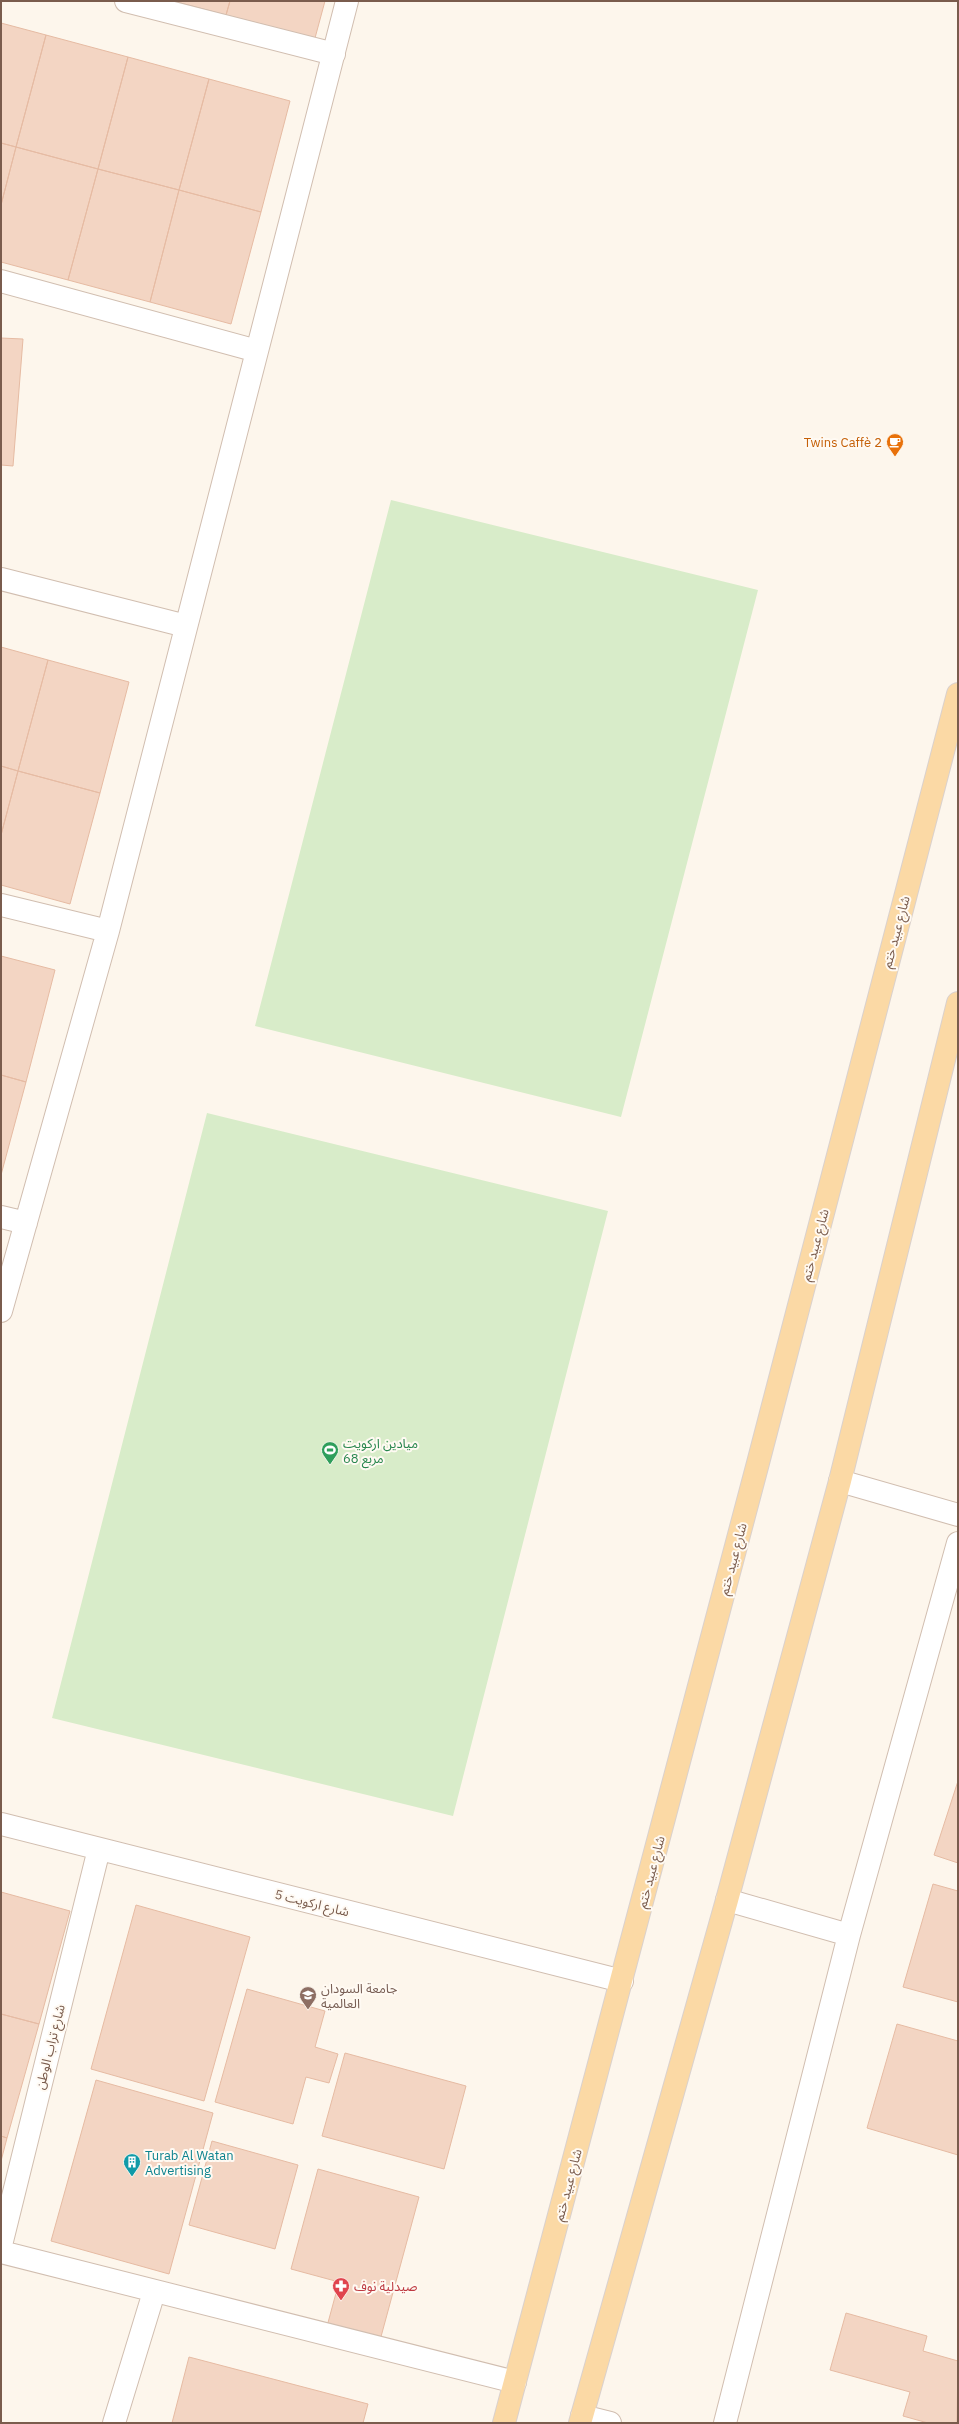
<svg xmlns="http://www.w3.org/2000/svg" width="959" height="2424" viewBox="0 0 959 2424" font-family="'IBM Plex Sans','Noto Sans Arabic',sans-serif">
<rect width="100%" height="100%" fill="#fdf6ec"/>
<path fill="#d8ecc9" d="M391,500L758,590L621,1117L255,1026Z
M207,1113L608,1211L453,1816L52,1718Z"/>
<path fill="#f3d5c3" stroke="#e6bba3" d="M173,1H230L226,15Z
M230,1H325L315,38L226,15Z
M1,23L46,35L16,147L1,143Z
M46,35L128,57L98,169L16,147Z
M128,57L209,79L179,190L98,169Z
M209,79L290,101L261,212L179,190Z
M1,143L16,147L1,205Z
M16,147L98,169L68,280L1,262V205Z
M98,169L179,190L150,302L68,280Z
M179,190L261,212L231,324L150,302Z
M1,338L23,339L13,466L1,465Z
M1,647L48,660L18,771L1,766Z
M48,660L129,682L100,793L18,771Z
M1,766L18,771L1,835Z
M18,771L100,793L70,904L1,885V835Z
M1,956L55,970L26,1082L1,1075Z
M1,1075L26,1082L1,1175Z
M958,1781V1863L934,1855Z
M933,1884L958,1891V2002L903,1987Z
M1,1892L70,1911L39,2024L1,2014Z
M136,1905L250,1937L204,2101L91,2069Z
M247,1989L325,2011L315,2047L338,2054L329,2083L306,2077L293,2124L215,2102Z
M1,2014L39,2024L7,2138L1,2136Z
M897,2024L958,2041V2155L867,2128Z
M345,2053L466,2086L444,2169L322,2136Z
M96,2080L213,2113L169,2274L51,2241Z
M1,2136L7,2138L1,2161Z
M212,2141L298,2165L275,2249L189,2225Z
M318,2169L419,2197L379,2344L326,2330L339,2282L291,2269Z
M846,2313L927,2336L923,2351L958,2361L957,2423H928L903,2416L910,2392L830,2370Z
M189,2357L368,2404L363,2423H172Z"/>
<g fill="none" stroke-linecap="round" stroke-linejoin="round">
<g stroke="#d1beb0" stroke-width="24">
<path id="minor" d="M126,1L334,54
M1,281L257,351
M1,579L186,626
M1,905L108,931
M1,1217L26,1223
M1,1311L108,931L347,1
M840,1481L958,1515
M1,1824L622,1981
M727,1900L849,1935
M1,2245L99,1849
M1,2252L515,2382
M582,2416L610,2423
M114,2423L154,2292
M725,2423L849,1935L958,1543"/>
</g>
<g stroke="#dad1cd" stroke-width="24">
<path id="major" d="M504,2423L758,1463L958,694
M580,2423L727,1900L840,1481L958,1003"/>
</g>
<use href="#minor" stroke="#fff" stroke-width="22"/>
<use href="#major" stroke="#fbd9a5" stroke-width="22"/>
</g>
<defs>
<g id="cafe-pin" transform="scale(0.9)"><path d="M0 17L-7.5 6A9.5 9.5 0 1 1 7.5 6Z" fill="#e8710a" stroke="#fffaf3"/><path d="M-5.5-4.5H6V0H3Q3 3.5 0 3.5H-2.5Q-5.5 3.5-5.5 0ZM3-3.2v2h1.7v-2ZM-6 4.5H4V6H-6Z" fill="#fff"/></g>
<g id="stadium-pin" transform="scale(0.9)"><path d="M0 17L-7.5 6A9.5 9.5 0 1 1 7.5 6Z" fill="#2e9e5b" stroke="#fffaf3"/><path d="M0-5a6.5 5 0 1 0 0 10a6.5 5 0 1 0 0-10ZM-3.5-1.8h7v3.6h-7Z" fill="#fff"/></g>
<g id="university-pin" transform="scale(0.9)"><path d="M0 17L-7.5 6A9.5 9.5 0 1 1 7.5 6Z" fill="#8d6e63" stroke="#fffaf3"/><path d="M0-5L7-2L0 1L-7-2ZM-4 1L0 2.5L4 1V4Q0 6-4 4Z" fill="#fff"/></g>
<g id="building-pin" transform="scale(0.9)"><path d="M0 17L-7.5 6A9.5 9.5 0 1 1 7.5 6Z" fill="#0f9aa8" stroke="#fffaf3"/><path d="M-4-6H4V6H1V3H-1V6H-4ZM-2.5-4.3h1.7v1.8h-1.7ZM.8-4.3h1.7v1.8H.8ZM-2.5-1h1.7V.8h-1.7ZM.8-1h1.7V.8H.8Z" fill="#fff"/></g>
<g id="pharmacy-pin" transform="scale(0.9)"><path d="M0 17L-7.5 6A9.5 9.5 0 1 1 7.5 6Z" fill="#e0444e" stroke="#fffaf3"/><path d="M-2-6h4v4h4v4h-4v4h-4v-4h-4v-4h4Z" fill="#fff"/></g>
</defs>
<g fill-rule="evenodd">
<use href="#cafe-pin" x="895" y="442"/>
<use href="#stadium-pin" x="330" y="1450"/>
<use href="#university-pin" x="308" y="1995"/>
<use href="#building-pin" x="132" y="2162"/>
<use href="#pharmacy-pin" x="341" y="2286"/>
</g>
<g text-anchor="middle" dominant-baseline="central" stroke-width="4" stroke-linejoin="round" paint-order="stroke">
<g font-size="13" fill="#c56008" stroke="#fffaf3" text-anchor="end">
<text x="882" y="442">Twins Caffè 2</text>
</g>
<g font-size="13" fill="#7a5c4d" stroke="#fffaf3">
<text transform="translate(896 932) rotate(-75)">شارع عبيد ختم</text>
<text transform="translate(815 1245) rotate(-75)">شارع عبيد ختم</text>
<text transform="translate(733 1559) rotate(-75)">شارع عبيد ختم</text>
<text transform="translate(651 1872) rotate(-75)">شارع عبيد ختم</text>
<text transform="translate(312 1903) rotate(14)">شارع اركويت 5</text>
<text transform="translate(50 2047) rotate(-76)">شارع تراب الوطن</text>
<text transform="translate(568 2185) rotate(-75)">شارع عبيد ختم</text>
</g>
<g font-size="13" fill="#27864d" stroke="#fffaf3" text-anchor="start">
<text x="343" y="1443">ميادين اركويت<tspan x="343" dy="15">مربع 68</tspan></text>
</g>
<g font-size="13" fill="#785e54" stroke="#fffaf3" text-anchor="start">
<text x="321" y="1988">جامعة السودان<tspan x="321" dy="15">العالمية</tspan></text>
</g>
<g font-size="13" fill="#0d838f" stroke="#fffaf3" text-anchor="start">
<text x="145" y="2155">Turab Al Watan<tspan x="145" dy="15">Advertising</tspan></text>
</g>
<g font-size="13" fill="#be3a42" stroke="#fffaf3" text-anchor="start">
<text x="354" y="2286">صيدلية نوف</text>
</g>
</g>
<rect width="959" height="2424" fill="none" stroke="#7a5c4d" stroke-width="4"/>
</svg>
